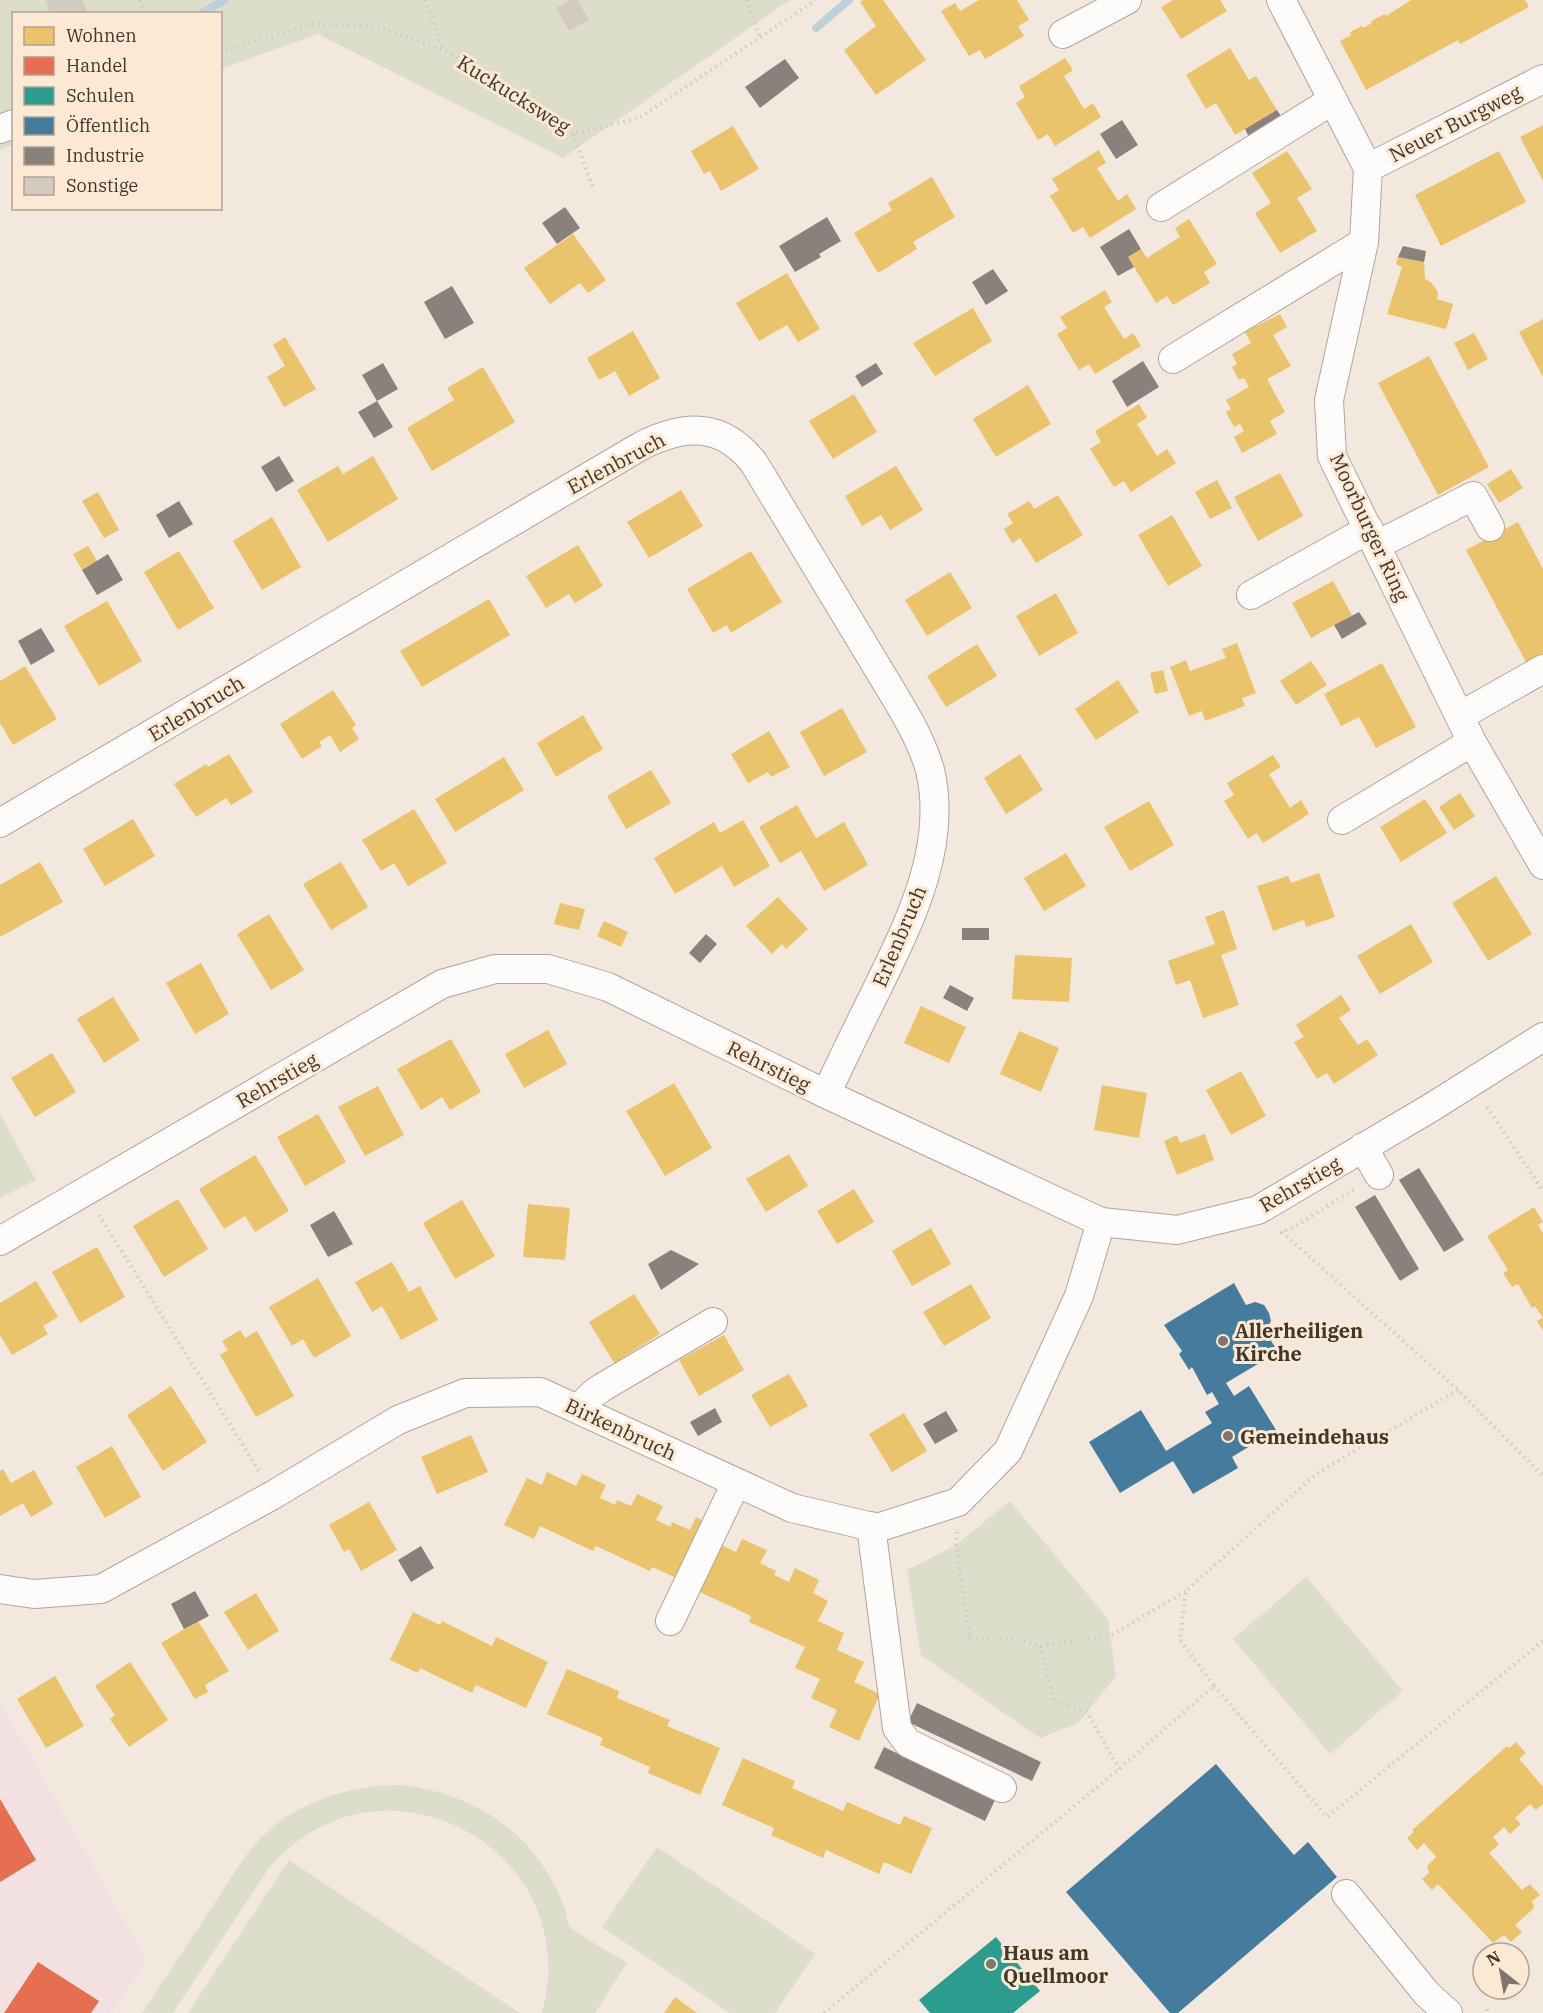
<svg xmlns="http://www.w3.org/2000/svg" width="1543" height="2013" viewBox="0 0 1543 2013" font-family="'IBM Plex Serif',serif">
<rect width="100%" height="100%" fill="#f3e8dd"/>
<path fill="#f3e1e1" d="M0,1702L147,1961L111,2013H0Z"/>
<path fill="#dcdec9" d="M0,0H790L563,158L318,34L221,69L220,14H14L13,145L0,150Z
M0,1114L36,1180L0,1198Z
M1010,1501L1108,1619L1116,1676L1078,1723L1040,1738L921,1655L907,1570L956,1545Z
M1306,1577L1403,1691L1330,1754L1233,1639Z
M402,1785C465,1793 519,1822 551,1879C557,1889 562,1901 566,1912C567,1916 567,1923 569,1926C574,1932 618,1957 627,1963L595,2013H542C587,1848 380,1738 269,1868L173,2013H142C165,1979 187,1944 210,1910C223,1891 234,1871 248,1853C284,1805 344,1785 402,1785Z
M657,1847L815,1954L775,2013H730L602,1927Z
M289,1860L520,2013H188Z"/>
<path fill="#e9c46a" d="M863,0H883L926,60L876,95L844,50L876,26L860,2Z
M979,0H1017L1029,20L1018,26L1024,36L985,59L980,50L969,56L941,11L955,3L960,11Z
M1173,0H1220L1227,11L1181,39L1161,7Z
M1411,0H1525L1529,7L1460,44L1458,40L1366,90L1340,41L1351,35L1350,32L1362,26L1363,28L1372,23L1371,21L1385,14L1386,16Z
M1230,48L1249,80L1256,76L1277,110L1235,135L1216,103L1206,109L1186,75Z
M1065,58L1073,70L1064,76L1084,109L1093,103L1101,117L1055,146L1048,134L1038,140L1016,103L1025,97L1019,86Z
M1543,125V181L1520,137Z
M733,126L759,169L721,191L710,171L704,174L691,151Z
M1099,150L1106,163L1097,168L1118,201L1127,194L1136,209L1090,238L1083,227L1073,233L1050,196L1059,190L1052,179Z
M1287,151L1312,189L1297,198L1317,231L1280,253L1255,213L1271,203L1252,173Z
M1499,151L1526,202L1441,246L1415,195Z
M932,177L955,217L913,242L917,249L878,273L854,233L892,210L888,203Z
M1189,219L1217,264L1204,272L1210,283L1173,305L1167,296L1156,303L1128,257L1141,249L1147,258L1164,247L1180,237L1175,228Z
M573,234L606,280L588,293L580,283L550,304L524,268Z
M1398,257L1424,262L1425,279L1431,282L1438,292L1437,299L1453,304L1446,329L1387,314L1402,267L1396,264Z
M787,273L820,329L798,342L787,325L759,341L736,303Z
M1105,290L1112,302L1104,307L1124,339L1133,333L1141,346L1095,374L1089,364L1079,370L1057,334L1067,328L1060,317Z
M973,308L992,341L935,376L913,343Z
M1280,314L1287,327L1273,335L1291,366L1267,379L1285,412L1270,421L1277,434L1242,453L1234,437L1244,431L1240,424L1234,427L1226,412L1231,409L1226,400L1249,387L1244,378L1239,380L1232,367L1237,364L1232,354L1251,343L1245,332Z
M1543,319V377L1519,332Z
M633,331L660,378L629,396L615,371L599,380L587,358Z
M1474,333L1488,359L1468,370L1454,343Z
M285,337L316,389L284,407L267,377L285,366L273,345Z
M1429,356L1489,467L1438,495L1378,383Z
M483,367L515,422L432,471L407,428L454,400L447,388Z
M1028,385L1051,424L996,457L973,419Z
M854,394L877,432L833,459L809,421Z
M1139,404L1147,418L1137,424L1157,456L1167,449L1176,463L1131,492L1124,481L1114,487L1090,449L1101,442L1095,431Z
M373,456L398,499L328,542L297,490L338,466L343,474Z
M896,466L923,510L890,530L881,515L862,526L845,496Z
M1511,469L1523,488L1499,503L1487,484Z
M1280,473L1303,516L1258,541L1234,497Z
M1217,480L1232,508L1210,519L1195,492Z
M681,490L703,526L649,558L627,522Z
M98,492L119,530L104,538L82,501Z
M1058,495L1083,535L1036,563L1020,538L1012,543L1004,529L1013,523L1007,514L1029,501L1034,509Z
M1172,515L1202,566L1168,586L1138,535Z
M272,517L301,567L262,590L233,541Z
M1518,522L1543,569V653L1526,662L1466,550Z
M578,545L603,586L575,603L569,594L546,608L526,576Z
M88,546L97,561L82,570L73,554Z
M179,551L214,608L178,630L144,572Z
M751,551L782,602L731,633L727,625L713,633L687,589Z
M950,572L972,608L927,636L905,600Z
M1333,581L1352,615L1311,638L1292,603Z
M1056,593L1078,633L1039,656L1016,616Z
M489,599L510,635L422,687L400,651Z
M107,601L142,661L99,686L64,626Z
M1237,643L1256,693L1242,698L1245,706L1205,721L1202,711L1189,716L1170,667L1186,660L1190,671L1226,658L1222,649Z
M977,644L997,676L946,707L927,676Z
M1311,661L1327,685L1296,705L1280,681Z
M1382,663L1416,727L1376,748L1359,717L1341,726L1324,694Z
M25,666L57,719L13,745L0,723V681Z
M1163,670L1168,691L1155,694L1150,673Z
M1118,680L1139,712L1096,740L1075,709Z
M333,690L356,725L352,728L359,739L340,752L330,735L319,742L322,746L302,759L280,724Z
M842,708L867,752L824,776L800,732Z
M583,715L603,749L556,777L537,743Z
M769,731L790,767L771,777L768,772L748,783L731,754Z
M229,754L253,792L231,805L226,798L196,817L174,784L206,764L208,767Z
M1020,754L1043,790L1006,814L984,778Z
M1273,755L1281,767L1269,774L1290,808L1301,800L1309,814L1263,843L1257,833L1248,839L1224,801L1234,795L1227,783Z
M504,757L524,790L455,832L435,799Z
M651,770L671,803L626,829L607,796Z
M1460,793L1475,816L1454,830L1439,807Z
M1425,799L1447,833L1401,862L1380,827Z
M1149,801L1174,845L1130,871L1104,827Z
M797,805L816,838L844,822L868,865L824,891L801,851L780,863L759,827Z
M414,809L447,863L408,886L394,863L381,871L362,840Z
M133,819L155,856L105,886L83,849Z
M743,820L770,866L734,887L722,866L675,894L654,858L714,822L720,833Z
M1066,853L1086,886L1044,911L1024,878Z
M40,862L63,902L0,937V885Z
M341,862L368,907L331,930L303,884Z
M1319,873L1335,917L1306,927L1304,920L1273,931L1257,886L1288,876L1291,883Z
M1496,876L1532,934L1488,961L1452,903Z
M778,897L808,929L786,949L782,944L772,954L746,926Z
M560,903L585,909L579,930L554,924Z
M1224,910L1237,949L1221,955L1239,1005L1203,1018L1190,980L1176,985L1168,961L1215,944L1205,917Z
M269,914L304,970L271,990L237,934Z
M604,921L628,932L621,947L597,936Z
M1411,924L1433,962L1380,994L1357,956Z
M1015,955L1072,958L1069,1002L1012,999Z
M201,963L229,1014L195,1034L166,983Z
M1341,995L1351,1010L1339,1018L1358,1045L1367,1039L1378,1055L1334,1084L1327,1073L1317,1079L1294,1042L1304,1037L1296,1025Z
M113,997L140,1040L104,1063L77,1019Z
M921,1006L966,1027L949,1063L904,1043Z
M548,1030L567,1064L524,1088L505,1054Z
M1019,1031L1059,1048L1041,1092L1000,1074Z
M451,1039L481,1092L450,1110L442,1097L421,1110L397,1069Z
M52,1053L76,1092L35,1117L11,1078Z
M1241,1071L1266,1116L1231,1135L1206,1090Z
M674,1083L712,1148L665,1176L626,1111Z
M1102,1085L1147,1093L1139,1138L1094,1130Z
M378,1086L404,1135L365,1156L338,1107Z
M318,1114L346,1162L305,1186L277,1137Z
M1205,1134L1214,1160L1177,1175L1164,1141L1177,1135L1180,1143Z
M789,1154L808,1186L766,1212L746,1179Z
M255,1155L289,1211L255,1232L245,1216L224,1229L199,1189Z
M854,1189L874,1222L837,1244L817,1211Z
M178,1199L208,1249L164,1277L133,1226Z
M462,1200L495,1256L455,1279L423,1223Z
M528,1204L570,1208L565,1260L523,1257Z
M1534,1207L1543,1222L1538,1225L1543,1233V1331L1537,1321L1543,1318L1535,1306L1532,1308L1518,1284L1512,1287L1503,1273L1508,1270L1487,1236Z
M931,1228L951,1264L912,1286L892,1251Z
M97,1247L125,1297L80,1323L52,1272Z
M392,1262L409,1292L420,1286L438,1320L401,1340L382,1306L372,1312L355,1282Z
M318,1278L351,1336L314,1358L303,1339L292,1346L269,1307Z
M36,1281L58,1317L43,1326L48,1334L12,1355L0,1335V1303Z
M971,1284L991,1318L944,1346L923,1312Z
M634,1294L660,1334L614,1363L589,1322Z
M240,1330L245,1338L257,1331L294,1396L256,1417L220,1355L228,1350L222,1341Z
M724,1335L744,1370L699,1396L679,1360Z
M789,1374L808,1406L770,1427L751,1395Z
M171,1386L207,1442L163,1471L127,1415Z
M904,1413L927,1451L892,1472L869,1434Z
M471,1435L488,1472L437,1494L421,1457Z
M112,1446L141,1497L105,1518L76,1467Z
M3,1469L11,1483L34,1470L53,1504L31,1517L23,1503L0,1516V1471Z
M547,1472L576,1486L582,1474L606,1485L600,1498L615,1505L617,1500L631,1506L637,1494L663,1506L656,1520L671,1527L672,1522L690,1530L696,1517L708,1523L681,1580L652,1567L650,1571L596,1546L593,1551L540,1526L534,1539L504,1525L527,1478L542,1485Z
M369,1502L397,1550L361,1571L349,1549L344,1552L329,1525Z
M742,1539L767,1550L760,1563L776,1571L774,1575L789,1582L795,1568L819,1580L813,1593L828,1601L818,1621L844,1633L837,1650L864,1662L854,1682L880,1694L859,1741L829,1727L837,1710L811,1698L820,1679L795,1668L805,1647L749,1622L751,1616L698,1591L719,1544L736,1552Z
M256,1593L279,1631L248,1650L224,1612Z
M413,1612L440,1625L442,1621L492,1646L496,1637L548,1662L526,1708L476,1685L472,1693L420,1668L418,1673L390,1660Z
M198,1621L229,1671L205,1685L208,1692L195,1699L161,1643Z
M130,1662L168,1720L129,1747L110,1719L115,1715L95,1686Z
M567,1669L619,1691L617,1698L670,1720L667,1726L720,1748L700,1795L648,1773L650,1767L600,1745L603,1738L547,1714Z
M55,1676L84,1726L46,1748L17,1699Z
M1516,1742L1526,1753L1519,1759L1543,1787V1804L1536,1810L1530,1804L1515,1818L1521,1824L1510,1834L1504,1827L1493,1837L1499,1844L1489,1853L1522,1890L1530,1884L1540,1895L1532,1901L1534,1906L1532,1910L1515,1925L1522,1932L1511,1942L1504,1935L1493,1943L1438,1884L1432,1890L1422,1879L1429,1873L1427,1866L1436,1857L1424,1843L1417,1850L1407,1838L1414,1832L1412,1830L1507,1746L1509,1748Z
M743,1758L795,1781L792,1788L843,1811L847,1802L900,1825L904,1816L932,1828L911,1874L884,1862L879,1874L826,1850L823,1858L771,1835L774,1828L722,1805Z
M675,1997L697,2013H664Z"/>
<path fill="#e76f51" d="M0,1799L36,1860L0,1882Z
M38,1962L99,2001L91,2013H4Z"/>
<path fill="#2a9d8f" d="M996,1937L1040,1991L1013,2013H930L919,2000Z"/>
<path fill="#457b9d" d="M1234,1283L1246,1305L1255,1302L1264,1305L1269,1313L1271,1321L1265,1331L1278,1352L1226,1383L1234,1396L1249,1386L1276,1430L1232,1457L1238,1468L1193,1494L1173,1461L1120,1493L1089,1442L1141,1410L1166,1451L1212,1423L1205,1412L1219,1404L1212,1392L1207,1395L1192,1367L1189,1370L1179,1354L1182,1351L1164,1325Z
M1216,1764L1294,1855L1308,1842L1337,1877L1178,2013H1170L1066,1892Z"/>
<path fill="#8a817c" d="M785,59L799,78L760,108L745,87Z
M1277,110L1284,121L1251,141L1245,129Z
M1122,120L1138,145L1116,159L1100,134Z
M565,207L580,228L557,244L542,223Z
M827,217L841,241L819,254L821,257L795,272L779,246Z
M1129,229L1141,249L1128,257L1134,267L1118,276L1100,247Z
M1403,246L1426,251L1424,262L1398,257Z
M993,269L1008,291L986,305L972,282Z
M452,286L474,323L445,339L424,302Z
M1143,361L1159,387L1127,407L1112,381Z
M383,363L398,389L377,401L393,427L374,438L358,412L377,401L362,375Z
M876,363L883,374L862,387L855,376Z
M279,456L294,481L276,492L261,467Z
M179,501L193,524L169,538L156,515Z
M108,554L123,580L97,595L82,570Z
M1359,612L1367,624L1342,639L1334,625Z
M41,628L55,651L31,665L18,641Z
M962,928H989V940H962Z
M706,934L717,944L700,963L689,953Z
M950,985L974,998L967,1011L943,998Z
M1419,1168L1464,1240L1444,1252L1399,1180Z
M1375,1195L1419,1269L1400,1281L1355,1207Z
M334,1211L353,1244L328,1257L310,1225Z
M671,1250L699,1264L661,1290L648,1264Z
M715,1408L722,1422L698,1436L690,1422Z
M946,1411L958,1431L935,1444L923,1424Z
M421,1546L434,1568L411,1582L398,1560Z
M195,1591L209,1616L184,1629L171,1604Z
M917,1703L1041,1762L1032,1781L908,1722Z
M884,1747L995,1800L985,1821L874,1768Z"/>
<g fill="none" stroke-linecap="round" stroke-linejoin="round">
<path stroke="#bed0da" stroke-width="8" d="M200,14L225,0
M816,28L849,0"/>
</g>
<path fill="#d3cac0" d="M46,0H83L88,14H50Z
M570,0H577L589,20L569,31L556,8Z"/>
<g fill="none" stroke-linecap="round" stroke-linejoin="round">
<g stroke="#afa69c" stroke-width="30">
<path id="minor" d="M1281,0L1368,168L1364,242L1329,400L1332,456L1472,742L1543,865
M1063,34L1127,0
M0,129L14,124
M1368,168L1543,79
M1161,207L1333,100
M1173,359L1364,242
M1377,545L1473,496L1490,527
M1251,595L1369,529
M1460,716L1543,669
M1342,820L1472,742
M0,823L641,446C684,424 722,422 754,463L897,700C910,722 923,745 930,770C948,846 910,921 878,987C860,1023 843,1058 826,1094
M1363,1147L1379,1175
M0,1241L442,984L495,969H548L608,987L826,1094L1101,1222L1177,1230L1258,1210L1432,1107L1543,1037
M578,1409L594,1393L603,1387L713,1322
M871,1526L897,1728L908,1743L1002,1788
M0,1589L34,1594L101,1589L273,1495L398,1420L465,1393L540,1392L792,1508L877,1528L958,1502L1008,1451L1079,1296L1101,1222
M670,1621L736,1483
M1346,1894L1427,1994L1448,2013"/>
</g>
<path stroke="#d0cbc6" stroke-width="4" stroke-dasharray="1.5 4.5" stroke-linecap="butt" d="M140,0L144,14
M425,0L443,50
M747,0L760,37
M220,52L311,24L378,27L443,50L517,92L573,134L639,118L816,0
M573,134L594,190
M1487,1107L1543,1191
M99,1215L259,1471
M1282,1232L1458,1390L1543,1476
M1280,1233L1297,1225L1356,1188
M957,1532L956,1545L970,1639H1017L1040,1646L1110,1636L1186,1591
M1040,1646L1054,1701L1087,1712L1119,1769
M1214,1686L1327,1817L1543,1641
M1487,2009L1488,2013
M824,2013L1119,1769L1214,1686L1180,1640L1186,1591L1316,1474L1458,1390"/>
<use href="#minor" stroke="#fdfcfa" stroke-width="28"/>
</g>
<g fill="#7f756b" stroke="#fce9d4" stroke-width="2">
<circle cx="1223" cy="1341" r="6"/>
<circle cx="1228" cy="1436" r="6"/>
<circle cx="991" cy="1964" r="6"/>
</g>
<g text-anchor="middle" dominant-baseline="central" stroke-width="6" stroke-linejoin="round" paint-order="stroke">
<g font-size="20" fill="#40372d" stroke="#fce9d4">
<text transform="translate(514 94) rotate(32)">Kuckucksweg</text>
<text transform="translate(1455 123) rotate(-27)">Neuer Burgweg</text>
<text transform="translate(616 463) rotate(-28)">Erlenbruch</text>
<text transform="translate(1370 527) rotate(65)">Moorburger Ring</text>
<text transform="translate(196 708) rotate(-31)">Erlenbruch</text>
<text transform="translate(899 936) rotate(-67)">Erlenbruch</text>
<text transform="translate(769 1066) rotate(26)">Rehrstieg</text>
<text transform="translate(277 1080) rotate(-30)">Rehrstieg</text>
<text transform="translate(1300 1184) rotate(-30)">Rehrstieg</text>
<text transform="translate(621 1429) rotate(25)">Birkenbruch</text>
</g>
<g font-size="20" font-weight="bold" fill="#40372d" stroke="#fce9d4" text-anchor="start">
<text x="1235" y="1330">Allerheiligen<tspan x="1235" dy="23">Kirche</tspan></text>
<text x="1240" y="1436">Gemeindehaus</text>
<text x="1003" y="1952">Haus am<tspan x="1003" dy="23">Quellmoor</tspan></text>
</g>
</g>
<rect x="12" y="12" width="210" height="198" fill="#fce9d4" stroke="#b1a291" stroke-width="1.5"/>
<rect x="24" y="27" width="30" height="18" fill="#e9c46a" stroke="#b1a291" stroke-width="1.5"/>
<text x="66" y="42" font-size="18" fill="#40372d">Wohnen</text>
<rect x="24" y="57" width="30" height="18" fill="#e76f51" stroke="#b1a291" stroke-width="1.5"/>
<text x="66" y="72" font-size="18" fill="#40372d">Handel</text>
<rect x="24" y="87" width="30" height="18" fill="#2a9d8f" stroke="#b1a291" stroke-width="1.5"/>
<text x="66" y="102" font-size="18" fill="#40372d">Schulen</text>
<rect x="24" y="117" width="30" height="18" fill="#457b9d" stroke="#b1a291" stroke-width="1.5"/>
<text x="66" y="132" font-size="18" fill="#40372d">Öffentlich</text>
<rect x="24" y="147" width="30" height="18" fill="#8a817c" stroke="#b1a291" stroke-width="1.5"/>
<text x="66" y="162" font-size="18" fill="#40372d">Industrie</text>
<rect x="24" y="177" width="30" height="18" fill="#d3cac0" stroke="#b1a291" stroke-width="1.5"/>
<text x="66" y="192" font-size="18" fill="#40372d">Sonstige</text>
<g transform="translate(1501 1971) rotate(329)"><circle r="28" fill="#fce9d4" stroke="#b1a291" stroke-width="1.5"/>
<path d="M0-4.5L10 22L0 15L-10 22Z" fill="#7f756b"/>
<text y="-9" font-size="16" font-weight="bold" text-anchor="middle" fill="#40372d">N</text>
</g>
</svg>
